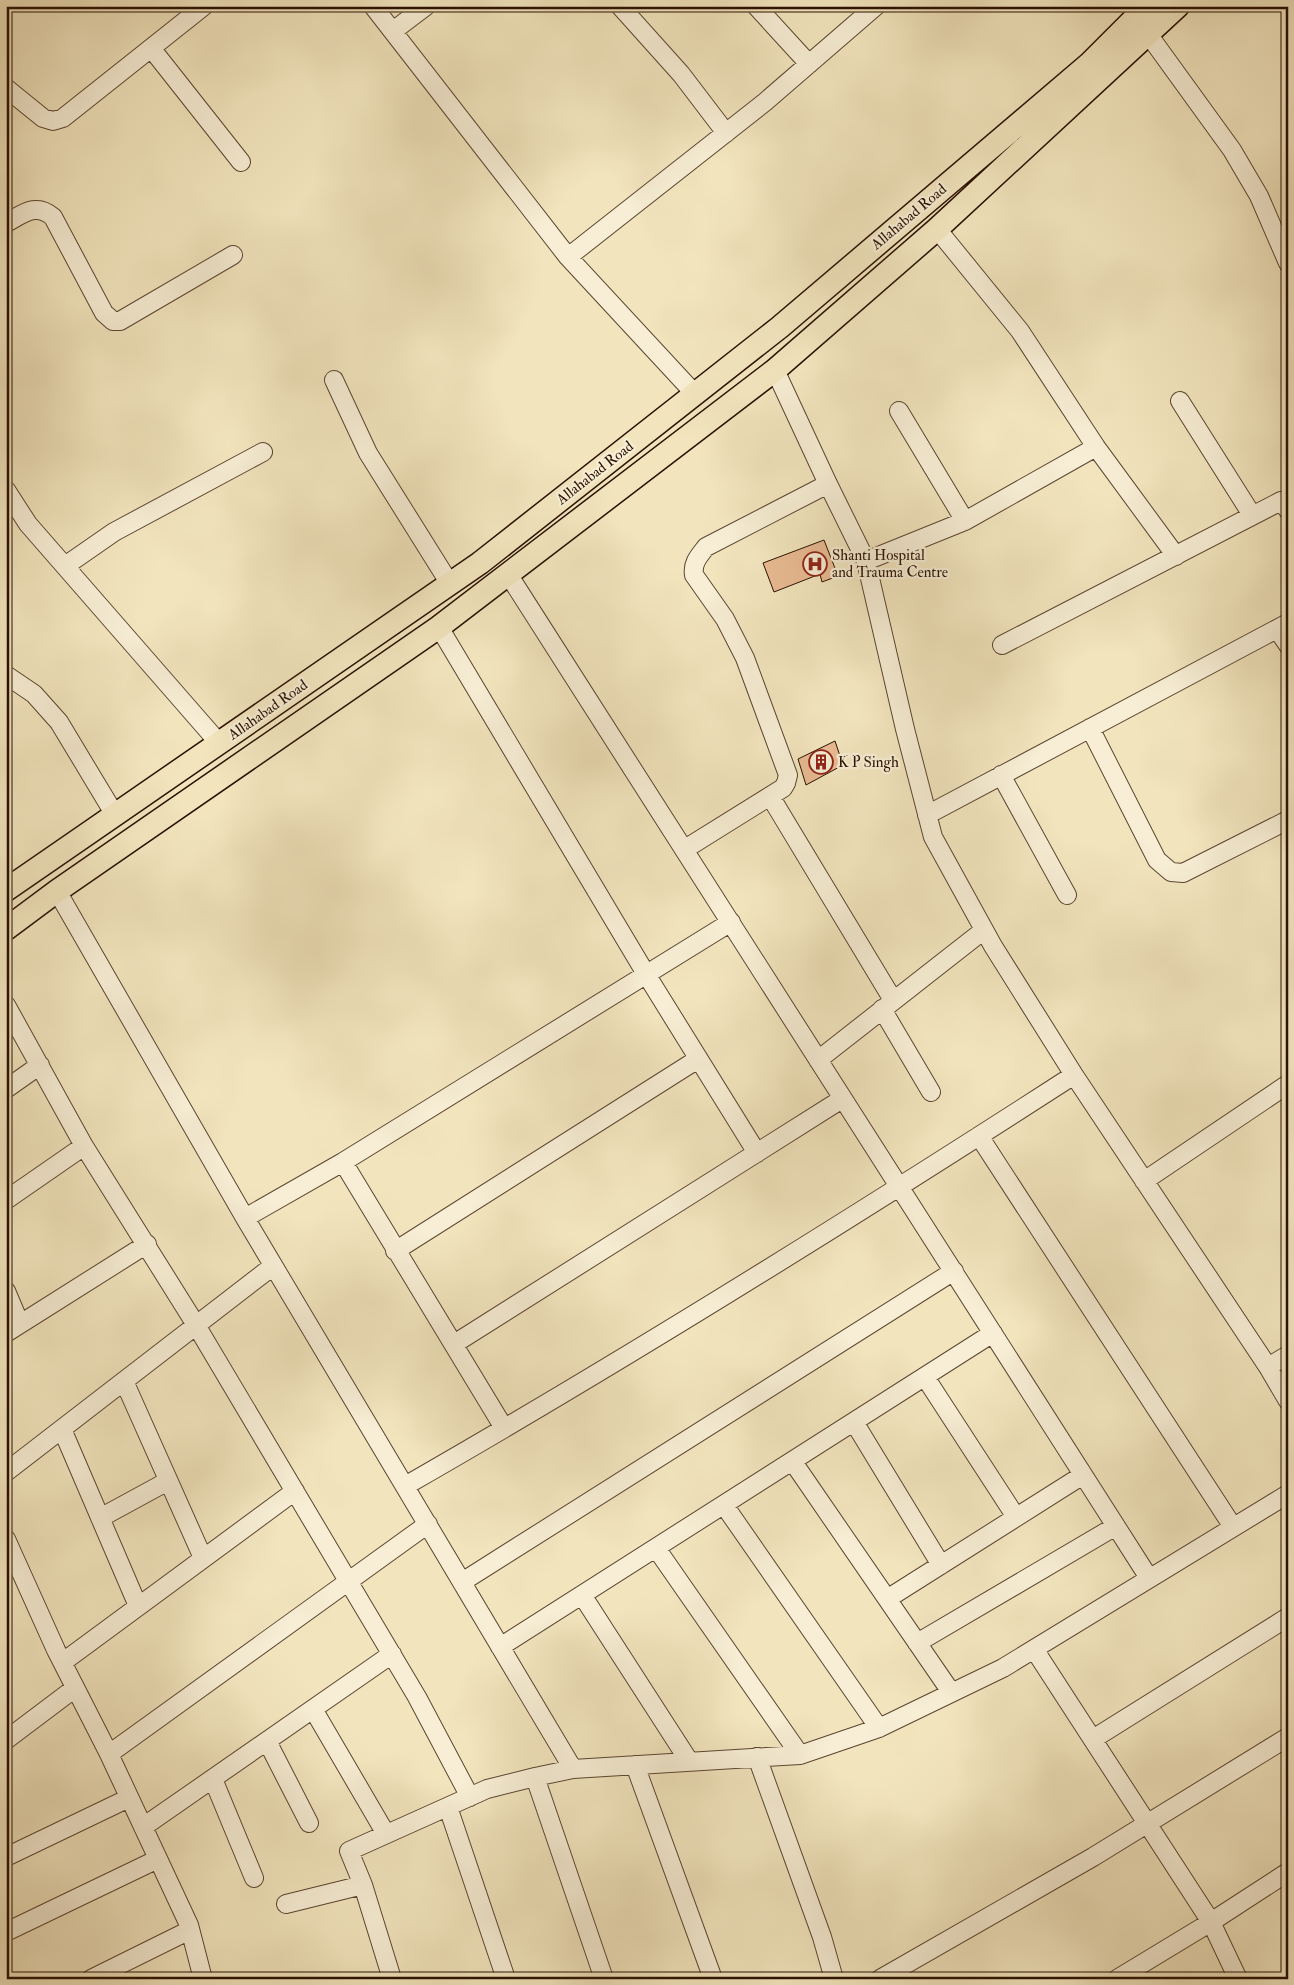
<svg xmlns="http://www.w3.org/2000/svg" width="1294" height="1985" viewBox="0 0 1294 1985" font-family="'IM FELL Double Pica',serif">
<rect width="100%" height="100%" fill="#f2e5be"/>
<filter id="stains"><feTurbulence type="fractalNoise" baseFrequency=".004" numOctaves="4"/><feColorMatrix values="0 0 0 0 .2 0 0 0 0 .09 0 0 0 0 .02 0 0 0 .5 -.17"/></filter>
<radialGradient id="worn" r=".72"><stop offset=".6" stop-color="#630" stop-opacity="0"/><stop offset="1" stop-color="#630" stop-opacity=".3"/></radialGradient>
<path fill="#e9bb93" stroke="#291001" d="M824,540L838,576L822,582L820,574L774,592L763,563Z
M835,741L843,765L806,785L798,759Z"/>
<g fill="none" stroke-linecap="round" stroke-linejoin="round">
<g stroke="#5b4530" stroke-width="20">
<path id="minor" d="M373,6L568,257L695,394
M620,6L681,74L726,133
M756,6L809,64
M393,31L426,6
M1148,34L1232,150L1259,196L1288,263
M151,48L241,162
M6,88L43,118L53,121L63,118L204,6
M6,223C23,214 36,202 53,217L104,313L113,321H120L233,255
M937,229L1020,331L1096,447L1176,556
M568,257L765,102L876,6
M775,370L828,484L866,561L905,729L933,837L993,946L1074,1075L1268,1367L1288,1401
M334,380L368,453L450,584
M1180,401L1252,515
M899,411L965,521
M6,490L28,524L219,743
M866,561L965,521L1096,447
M65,566L114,532L263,452
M508,574L1149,1578
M439,627L646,974L757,1153
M1277,629L1288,645
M1002,645L1281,501L1288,510
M6,675L34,694L59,722L115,815
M1090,728L1157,860L1171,872L1183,873L1288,820
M1001,775L1067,895
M770,796L893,1000
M927,815L1288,623
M685,849L783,788L786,783L788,775L745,658L725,619L694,575C692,563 699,556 706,547L828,484
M57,891L245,1218L573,1769
M6,1005L84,1146L196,1325L417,1697L470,1797
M882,1009L931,1092
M818,1060L984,930
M6,1089L40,1065
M979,1136L1233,1527
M343,1162L504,1428
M1144,1181L1288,1084
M6,1200L84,1146
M245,1218L343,1162L731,922
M395,1251L698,1059
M6,1291L20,1324
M6,1333L147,1244
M454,1344L842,1099
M1268,1367L1288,1355
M925,1377L1016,1517
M124,1381L203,1558
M854,1422L941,1565
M62,1429L138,1606
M793,1462L951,1692
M6,1472L273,1266
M405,1486C632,1356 854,1217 1074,1075
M724,1505L879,1728
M100,1518L168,1481
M6,1539L56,1650L109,1754L189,1925L203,1979
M656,1548L800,1755
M462,1582L954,1271
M582,1595L689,1761
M887,1599L1083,1475
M917,1643L1116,1526
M500,1647L993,1333
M1034,1649L1211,1922L1238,1979
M63,1662L295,1491
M313,1709L386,1834
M1093,1739L1288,1617
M6,1740L75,1688
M267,1741L309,1823
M109,1754L428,1524
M757,1757L822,1937L834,1979
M635,1765L713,1979
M535,1777L604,1979
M213,1779L254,1878
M448,1807L506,1979
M143,1827L392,1654
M6,1857L129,1798
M286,1904L363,1885
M6,1932L158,1859
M91,1979L190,1930
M392,1979L363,1885L349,1851L487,1789L535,1777L573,1769L800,1755L879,1728L1003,1668L1288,1494
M880,1979L1093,1857L1288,1737
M1117,1979L1211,1922L1288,1872"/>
</g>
<g stroke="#291001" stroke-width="25">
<path id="major" d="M6,890L480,563L780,327L1089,64L1147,6
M6,929L57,891L439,627L775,370L937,229L1178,6"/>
</g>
<use href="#minor" stroke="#f7eed5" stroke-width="18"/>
<use href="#major" stroke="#f2e5be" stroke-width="22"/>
</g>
<defs>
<g id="hospital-ring" transform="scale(1.25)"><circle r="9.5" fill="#f7eed5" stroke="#8f2418" stroke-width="1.5"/><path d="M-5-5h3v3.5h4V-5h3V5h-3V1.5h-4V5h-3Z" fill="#8f2418"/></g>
<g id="building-ring" transform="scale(1.25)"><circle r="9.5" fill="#f7eed5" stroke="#8f2418" stroke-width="1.5"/><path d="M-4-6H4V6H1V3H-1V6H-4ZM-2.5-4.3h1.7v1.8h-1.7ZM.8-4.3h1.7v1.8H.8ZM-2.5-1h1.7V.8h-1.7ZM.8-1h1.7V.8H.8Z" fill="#8f2418"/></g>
</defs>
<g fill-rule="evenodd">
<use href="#hospital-ring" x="815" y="564"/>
<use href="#building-ring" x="821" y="762"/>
</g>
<g text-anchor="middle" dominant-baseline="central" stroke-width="4.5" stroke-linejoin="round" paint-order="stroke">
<g font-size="15" fill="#291001" stroke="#f7eed5">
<text transform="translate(909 217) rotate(-40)">Allahabad Road</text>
<text transform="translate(595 473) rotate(-38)">Allahabad Road</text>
<text transform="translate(268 710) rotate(-35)">Allahabad Road</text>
</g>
<g font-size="15" fill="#291001" stroke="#f7eed5" text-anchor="start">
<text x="832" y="555">Shanti Hospital<tspan x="832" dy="17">and Trauma Centre</tspan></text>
<text x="838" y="762">K P Singh</text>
</g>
</g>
<rect width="1294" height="1985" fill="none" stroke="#f2e5be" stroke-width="25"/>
<rect x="8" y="8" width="1279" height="1970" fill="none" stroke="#291001" stroke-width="2.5"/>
<rect x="12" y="12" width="1269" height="1960" fill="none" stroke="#291001"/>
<rect width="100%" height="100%" filter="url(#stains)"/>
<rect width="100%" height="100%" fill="url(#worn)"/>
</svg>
